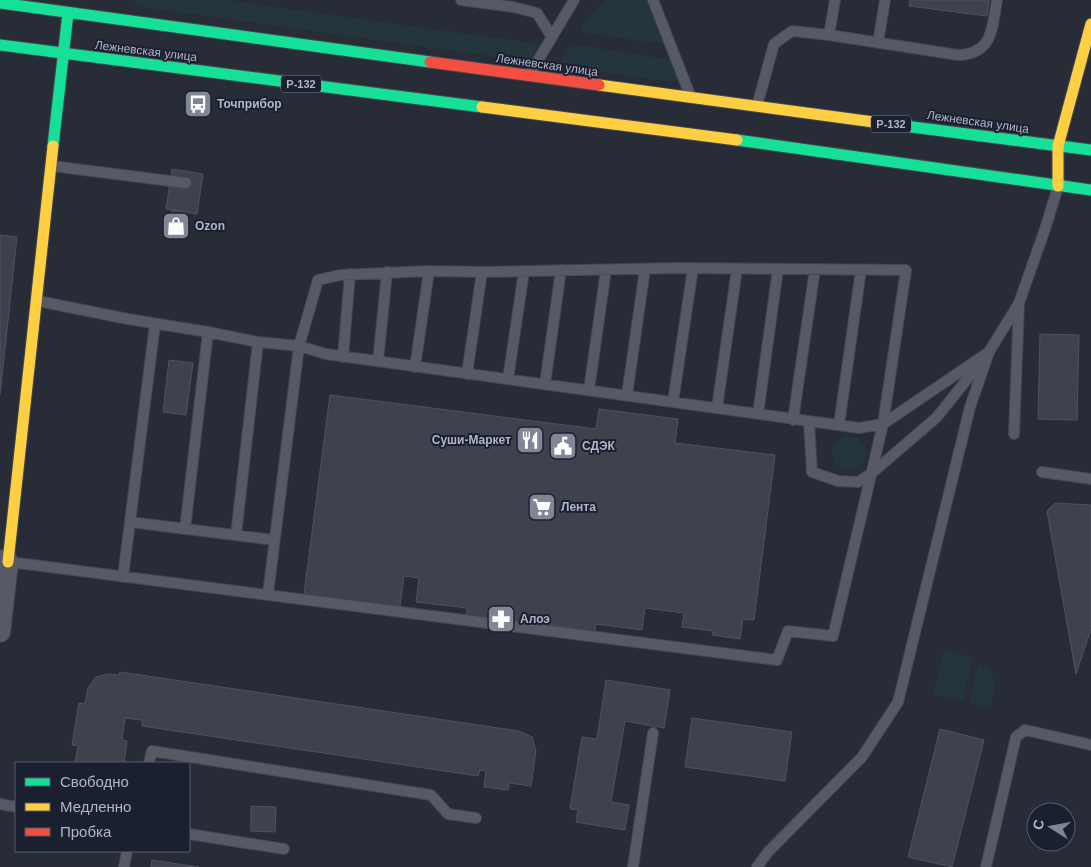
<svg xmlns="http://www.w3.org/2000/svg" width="1091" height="867" viewBox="0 0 1091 867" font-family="Arial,sans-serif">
<rect width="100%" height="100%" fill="#272c36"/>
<path fill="#24353c" d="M136,0H228L547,45L534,60L526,61L139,7L135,5Z
M604,0H650L667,41L662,44L585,33L581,30L582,25Z
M573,44L673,60L681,77L677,81L671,82L565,67L561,63C563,55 565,47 573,44Z
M832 453a17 17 0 1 1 34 0a17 17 0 1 1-34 0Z
M944,650L973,657L963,701L933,694Z
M978,664L989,667L996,684L990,708L969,703Z"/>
<path fill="#3f424c" stroke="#4f535e" d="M910,0H989L987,16L909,6Z
M172,169L203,174L197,214L166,209Z
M172,210L186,212L183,230L170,228Z
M0,235L17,237L0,395Z
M1040,334L1079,335L1077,420L1038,419Z
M169,360L193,363L186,415L163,412Z
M330,395L596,429L599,409L678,419L675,443L775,455L754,620L743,619L740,639L712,635L713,631L682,627L684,613L645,608L642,630L596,624L594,638L466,622L467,608L416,602L419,578L404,576L399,613L303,601Z
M1055,503L1091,505V629L1076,674L1047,511Z
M120,672L519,731L532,737L536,751L531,786L509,783L508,790L484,787L486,771L480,770L478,776L142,726V720L125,718L122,740L127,741L124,763H75L78,746L72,745L79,703L85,704L88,688L96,677L109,674L119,675Z
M606,680L670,690L664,728L625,721L611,802L629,805L625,830L576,822L578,810L570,809L582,737L597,739Z
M692,718L792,732L785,781L685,767Z
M940,729L984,740L952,867L908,857Z
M251,806L276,807L275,832L251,831Z
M152,860L199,867H151Z"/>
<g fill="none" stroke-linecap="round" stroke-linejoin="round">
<g stroke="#43474f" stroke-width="12">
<path id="lane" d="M461,0L513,7L537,13L552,37
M653,0L690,95
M829,35L835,0
M878,43L885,0
M530,74L574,0
M757,106L774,44L792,31L829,35L958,55C993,54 992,28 997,0
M52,166L186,183
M38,301L128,319L208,332L258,342L299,346L326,354L859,428L883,424L989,352
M343,357L350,274
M378,361L387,272
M415,367L429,271
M467,374L482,272
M508,379L524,271
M545,384L561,270
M589,390L606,270
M627,395L645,269
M673,402L693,268
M717,408L737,269
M758,414L778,269
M793,420L815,269
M809,422L812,472L838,481L858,482L872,473L937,417L989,352L1019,303L1045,229L1058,187
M839,425L861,270
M1014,434L1019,303
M1042,472L1091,479
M130,522L274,540
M185,529L208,332
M236,535L258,342
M10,562L777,660L788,631L833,636L883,424L906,270L676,268L482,272L429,271L340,275L318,280L299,346L268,594
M123,577L155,324
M149,763L152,751L431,795L448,814L476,818
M0,804L16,807
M189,834L284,849
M124,867L127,851
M633,867L653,733
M757,867L768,852L862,757L898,702L970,407L989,352
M986,867L1016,737L1025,730L1091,745"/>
</g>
<g stroke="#43474f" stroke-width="22">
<path id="street" d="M0,560L8,562L0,632"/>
</g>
<g stroke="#43474f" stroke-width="13">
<path id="fast" d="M0,3L430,62
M0,45L482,107
M881,123L1091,150
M737,140L1091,190
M53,146L68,13"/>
</g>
<g stroke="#43474f" stroke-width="13">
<path id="slow" d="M599,85L881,123
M482,107L737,140
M1058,186V146L1091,24
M8,562L53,146"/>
</g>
<g stroke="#43474f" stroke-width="13">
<path id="jam" d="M430,62L599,85"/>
</g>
<use href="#lane" stroke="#575a64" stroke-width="10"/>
<use href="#street" stroke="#575a64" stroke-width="20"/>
<use href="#fast" stroke="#16e098" stroke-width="11"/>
<use href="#slow" stroke="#ffcf43" stroke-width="11"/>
<use href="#jam" stroke="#f24e42" stroke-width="11"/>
</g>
<defs>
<g id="bus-square" transform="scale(1.4375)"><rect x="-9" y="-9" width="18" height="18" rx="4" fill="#808695" stroke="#1a2030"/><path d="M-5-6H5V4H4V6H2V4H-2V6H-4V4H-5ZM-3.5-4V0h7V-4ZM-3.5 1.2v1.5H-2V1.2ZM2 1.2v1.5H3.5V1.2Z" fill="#fff"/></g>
<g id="shop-square" transform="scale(1.4375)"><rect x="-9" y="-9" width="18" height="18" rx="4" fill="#808695" stroke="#1a2030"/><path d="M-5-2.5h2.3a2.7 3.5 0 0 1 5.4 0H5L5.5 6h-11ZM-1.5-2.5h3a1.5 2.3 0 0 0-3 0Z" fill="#fff"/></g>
<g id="restaurant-square" transform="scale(1.4375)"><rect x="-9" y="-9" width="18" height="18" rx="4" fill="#808695" stroke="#1a2030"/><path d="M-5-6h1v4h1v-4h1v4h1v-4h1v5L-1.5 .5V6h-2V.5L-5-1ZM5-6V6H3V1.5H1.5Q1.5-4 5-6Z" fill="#fff"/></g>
<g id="civic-square" transform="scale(1.4375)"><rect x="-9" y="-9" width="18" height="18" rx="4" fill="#808695" stroke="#1a2030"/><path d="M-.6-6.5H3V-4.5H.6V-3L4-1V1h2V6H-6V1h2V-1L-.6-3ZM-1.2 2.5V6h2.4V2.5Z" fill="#fff"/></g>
<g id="supermarket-square" transform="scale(1.4375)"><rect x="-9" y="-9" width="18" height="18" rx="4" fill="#808695" stroke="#1a2030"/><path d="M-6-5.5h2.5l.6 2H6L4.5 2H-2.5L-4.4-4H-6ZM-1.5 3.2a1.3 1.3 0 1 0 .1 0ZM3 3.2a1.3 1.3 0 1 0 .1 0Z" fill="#fff"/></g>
<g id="pharmacy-square" transform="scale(1.4375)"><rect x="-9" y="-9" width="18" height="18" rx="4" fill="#808695" stroke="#1a2030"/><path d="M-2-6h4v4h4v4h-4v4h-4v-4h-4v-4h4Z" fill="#fff"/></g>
</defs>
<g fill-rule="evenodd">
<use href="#bus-square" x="198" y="104"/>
<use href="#shop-square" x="176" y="226"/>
<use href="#restaurant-square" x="530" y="440"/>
<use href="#civic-square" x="563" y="446"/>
<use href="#supermarket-square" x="542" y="507"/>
<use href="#pharmacy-square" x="501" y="619"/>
</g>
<g text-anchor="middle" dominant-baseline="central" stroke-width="4" stroke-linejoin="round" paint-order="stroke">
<g fill="#1a2030" stroke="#83899a" stroke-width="1">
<rect x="281" y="75.5" width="40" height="17" rx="4"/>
<rect x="871" y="115.5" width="40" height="17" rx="4"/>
</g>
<g font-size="11" font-weight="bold" fill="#b0b6c8">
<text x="301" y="84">Р-132</text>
<text x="891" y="124">Р-132</text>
</g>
<g font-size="12" fill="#b0b6c8" stroke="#1a2030">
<text transform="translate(146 51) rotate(7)">Лежневская улица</text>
<text transform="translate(547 65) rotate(8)">Лежневская улица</text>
<text transform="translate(978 122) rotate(8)">Лежневская улица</text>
</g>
<g font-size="12" font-weight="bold" fill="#b0b6c8" stroke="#1a2030" text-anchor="start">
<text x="217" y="104">Точприбор</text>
<text x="195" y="226">Ozon</text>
<text x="511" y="440" text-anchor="end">Суши-Маркет</text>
<text x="582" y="446">СДЭК</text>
<text x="561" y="507">Лента</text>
<text x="520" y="619">Алоэ</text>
</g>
</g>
<rect x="15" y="762" width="175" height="90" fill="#1a2030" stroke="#565c6d"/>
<rect x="25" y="778" width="25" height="8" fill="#16e098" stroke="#565c6d"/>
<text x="60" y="787" font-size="15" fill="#b0b6c8">Свободно</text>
<rect x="25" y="803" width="25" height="8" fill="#ffcf43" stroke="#565c6d"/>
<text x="60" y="812" font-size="15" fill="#b0b6c8">Медленно</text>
<rect x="25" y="828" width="25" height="8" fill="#f24e42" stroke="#565c6d"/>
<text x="60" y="837" font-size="15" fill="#b0b6c8">Пробка</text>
<g transform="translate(1051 827) rotate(281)"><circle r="24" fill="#1a2030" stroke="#565c6d"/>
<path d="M0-4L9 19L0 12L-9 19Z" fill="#808695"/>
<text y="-8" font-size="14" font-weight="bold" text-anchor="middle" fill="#b0b6c8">С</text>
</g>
</svg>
